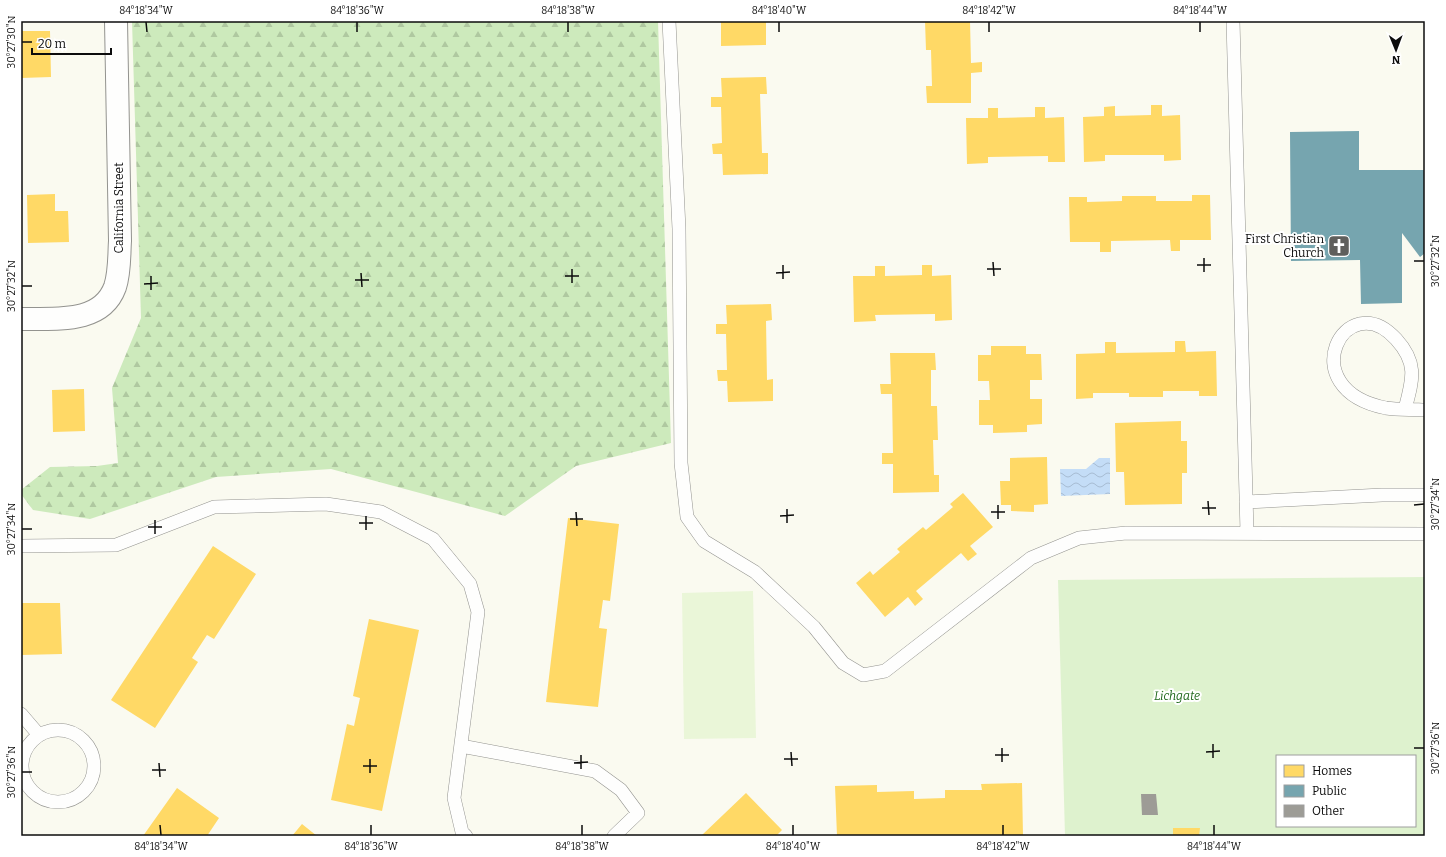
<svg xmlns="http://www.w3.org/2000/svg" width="1446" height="857" viewBox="0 0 1446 857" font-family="Bitter,serif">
<defs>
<pattern id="forest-firs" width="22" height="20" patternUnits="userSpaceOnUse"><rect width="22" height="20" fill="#cdeabc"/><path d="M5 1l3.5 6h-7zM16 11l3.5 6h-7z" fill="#afc8a0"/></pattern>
<pattern id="water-waves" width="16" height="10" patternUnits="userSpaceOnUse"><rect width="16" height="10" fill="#c4ddf7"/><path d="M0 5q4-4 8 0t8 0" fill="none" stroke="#a7bcd3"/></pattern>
</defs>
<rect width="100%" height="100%" fill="#fafaf0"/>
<path fill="#def2ce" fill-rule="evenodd" d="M1425,577V836H1065L1058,580ZM1277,756H1415V826H1277Z"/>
<path fill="url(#forest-firs)" d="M132,21H658L671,443L576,466L505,516L331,469L216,477L90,519L33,510L21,494V490L50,467L97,466L118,463L112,388L141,318Z"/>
<path fill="#eaf6d8" d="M753,591L756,738L684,739L682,593Z"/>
<path fill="url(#water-waves)" d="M1099,458H1110V494L1061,496L1060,469H1086Z"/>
<path fill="#ffd966" d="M721,21H766V45L721,46Z
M925,21H970L971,63L982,62V72L971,73V103H927L926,86H932L931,50H926Z
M21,31H50L51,77L21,78Z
M766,77L767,94H760L762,153H768V174L723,175L722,154H713L712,144L722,143L721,107H711V97H722L721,78Z
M1151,105H1162V116L1180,115L1181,160L1164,161V155H1105V161L1084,162L1083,117L1104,116V107L1115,106V116L1151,115Z
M1035,107H1045V118L1064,117L1065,162H1048V156L988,157V163L967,164L966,118H988V108H998V118L1035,117Z
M55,194V211H68L69,242L28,243L27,195Z
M1192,195H1210L1211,240H1180V251H1171L1170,240L1111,241V252H1100V242H1070L1069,197H1087V202L1122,201V196H1156V201H1192Z
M922,265H932V276L951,275L952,320L935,321V314L875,315L876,321L854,322L853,276H875V266H885V276L922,275Z
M771,304L772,320L766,321L767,380L773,379V401L728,402L727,381H718L717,370H727L726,334H716V324H727L726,305Z
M1175,341H1185L1186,352L1216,351L1217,396H1199V391H1163V397H1129V393H1093V398L1076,399V354L1105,353V342H1116V353L1175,352Z
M991,346H1026V354H1041L1042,380H1030V399H1042V424L1027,425V432L993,433V425H979V400H990L989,381H978V355H991Z
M890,353H935L936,370H931V406H937L938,440H933L934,475H939V492L893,493V464H882V453H893L892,394H881L880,384H891Z
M84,389L85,431L53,432L52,390Z
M1181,421V441H1187V473H1182V504L1125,505L1124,472H1116L1115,423Z
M1047,457L1048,504L1034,505V512L1011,511V505H1001L1000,481H1010V458Z
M963,493L993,527L970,546L977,554L968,561L961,553L916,591L923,599L915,606L908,597L885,617L856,583L870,571L873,575L900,552L897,549L923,527L926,530L953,507L950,504Z
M568,518L619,524L610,601L603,600L599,628L607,629L598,707L546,702Z
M213,546L256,574L214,639L207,635L192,658L198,662L155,728L111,700Z
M21,603H60L62,654L21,655Z
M369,619L419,630L382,811L331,800L347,724L354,726L360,698L353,696Z
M1022,783L1023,836H837L835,786L877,785V792L914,791V799L945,798V790H982L981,784Z
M177,788L219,818L207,836H143Z
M746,793L782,830L776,836H701Z
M302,824L317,836H292Z
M1173,828H1200L1199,836H1173Z"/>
<path fill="#76a5af" d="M1359,131V170H1425V253L1420,257L1402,233V303L1361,304L1360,260L1291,261L1290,132Z"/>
<path fill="#9d9c96" d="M1141,794H1156L1158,815H1142Z"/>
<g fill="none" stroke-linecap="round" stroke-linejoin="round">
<g stroke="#93938f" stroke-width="14">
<path id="service" d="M669,21L679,229L681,463L687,517L704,541L755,572L814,627L843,663L863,675L885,671L1031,558L1079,538L1126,533L1425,534
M1233,21L1247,532
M1405,409C1413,379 1418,363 1396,339C1346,284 1290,389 1386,408C1398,410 1412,409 1425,410
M1246,502L1382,495H1425
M21,546L116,545L214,507L326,504L381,512L433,539L470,584L478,612L454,798L462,832L466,836
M21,714L39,735
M22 766a36 36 0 1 1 72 0a36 36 0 1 1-72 0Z
M461,746L595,771L621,790L638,813L614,836"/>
</g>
<g stroke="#93938f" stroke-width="24">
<path id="tertiary" d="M21,319C54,318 101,325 115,287C120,272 119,255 120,241L116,21"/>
</g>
<use href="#service" stroke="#fefefd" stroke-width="13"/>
<use href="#tertiary" stroke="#fefefd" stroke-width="22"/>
</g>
<path fill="none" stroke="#0c0c0c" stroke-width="1.5" d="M146,22L147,32M357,22V32M568,22V32M779,22V32M989,22V32M1200,22V32M22,42H32M1204,258V272M1414,261H1424M993,262L994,276M783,265V279M1197,265H1211M572,269V283M987,269H1001M361,273L362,287M776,273L790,272M151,276V290M565,276H579M355,280H369M144,284L158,283M22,286H32M1208,501L1209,515M998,505V519M1414,505L1424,504M1202,508H1216M787,509V523M576,512L577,526M991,512H1005M366,516V530M780,516L794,515M570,519H583M155,520V534M359,523H373M148,527H162M22,529H32M1213,744V758M1002,748V762M1414,748H1424M791,752L792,766M1206,752L1220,751M581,755V769M995,755H1009M370,759V773M784,759H798M159,763L160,777M574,763L588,762M363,766H377M152,770H166M22,772H32M160,825L161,835M371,825V835M582,825V835M793,825V835M1003,825V835M1214,825V835"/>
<defs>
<g id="church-square" transform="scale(1.15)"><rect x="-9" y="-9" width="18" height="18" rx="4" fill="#5f5f5c" stroke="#fff"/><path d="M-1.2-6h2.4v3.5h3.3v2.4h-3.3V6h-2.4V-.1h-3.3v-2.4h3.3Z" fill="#fff"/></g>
</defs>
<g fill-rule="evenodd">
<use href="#church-square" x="1339" y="246"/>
</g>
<g text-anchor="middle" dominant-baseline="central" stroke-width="4" stroke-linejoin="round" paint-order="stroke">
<g font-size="12" fill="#0c0c0c" stroke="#fff">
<text transform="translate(119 208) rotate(-90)">California Street</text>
</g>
<g font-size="12" fill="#0c0c0c" stroke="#fff" text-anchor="end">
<text x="1324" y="239">First Christian<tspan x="1324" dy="14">Church</tspan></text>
</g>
<g font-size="12" font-style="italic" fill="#1e6719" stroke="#fff">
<text x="1177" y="696">Lichgate</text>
</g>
</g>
<rect width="1446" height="857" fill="none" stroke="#ffffff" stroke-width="44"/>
<rect x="1276" y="755" width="140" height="72" fill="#ffffff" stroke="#9e9e9e"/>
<rect x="1284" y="765" width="20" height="12" fill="#ffd966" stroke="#9e9e9e"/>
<text x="1312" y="775" font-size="12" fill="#0c0c0c">Homes</text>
<rect x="1284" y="785" width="20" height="12" fill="#76a5af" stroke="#9e9e9e"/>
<text x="1312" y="795" font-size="12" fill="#0c0c0c">Public</text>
<rect x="1284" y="805" width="20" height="12" fill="#9d9c96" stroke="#9e9e9e"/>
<text x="1312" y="815" font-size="12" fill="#0c0c0c">Other</text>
<g transform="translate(1396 50) rotate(179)" stroke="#ffffff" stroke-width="3" paint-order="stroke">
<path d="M0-3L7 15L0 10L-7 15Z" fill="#0c0c0c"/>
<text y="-6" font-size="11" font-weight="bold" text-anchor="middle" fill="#0c0c0c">N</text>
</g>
<path d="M32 48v6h79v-6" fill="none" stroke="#0c0c0c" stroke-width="2"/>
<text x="38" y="48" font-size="12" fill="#0c0c0c" stroke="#ffffff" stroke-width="3" paint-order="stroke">20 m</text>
<rect x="22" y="22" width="1402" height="813" fill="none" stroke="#0c0c0c" stroke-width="1.5"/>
<g font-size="10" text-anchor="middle" fill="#0c0c0c">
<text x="146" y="14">84°18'34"W</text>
<text x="357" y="14">84°18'36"W</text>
<text x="568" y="14">84°18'38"W</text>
<text x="779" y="14">84°18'40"W</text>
<text x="989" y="14">84°18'42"W</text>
<text x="1200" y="14">84°18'44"W</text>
<text transform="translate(11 42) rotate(-90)" y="4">30°27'30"N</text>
<text transform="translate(1435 261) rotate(-90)" y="4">30°27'32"N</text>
<text transform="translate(11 286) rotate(-90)" y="4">30°27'32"N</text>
<text transform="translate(1435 504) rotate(-90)" y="4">30°27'34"N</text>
<text transform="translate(11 529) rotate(-90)" y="4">30°27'34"N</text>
<text transform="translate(1435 748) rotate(-90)" y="4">30°27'36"N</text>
<text transform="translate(11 772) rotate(-90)" y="4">30°27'36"N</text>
<text x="161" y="850">84°18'34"W</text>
<text x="371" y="850">84°18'36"W</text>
<text x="582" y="850">84°18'38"W</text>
<text x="793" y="850">84°18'40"W</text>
<text x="1003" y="850">84°18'42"W</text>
<text x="1214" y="850">84°18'44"W</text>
</g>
</svg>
